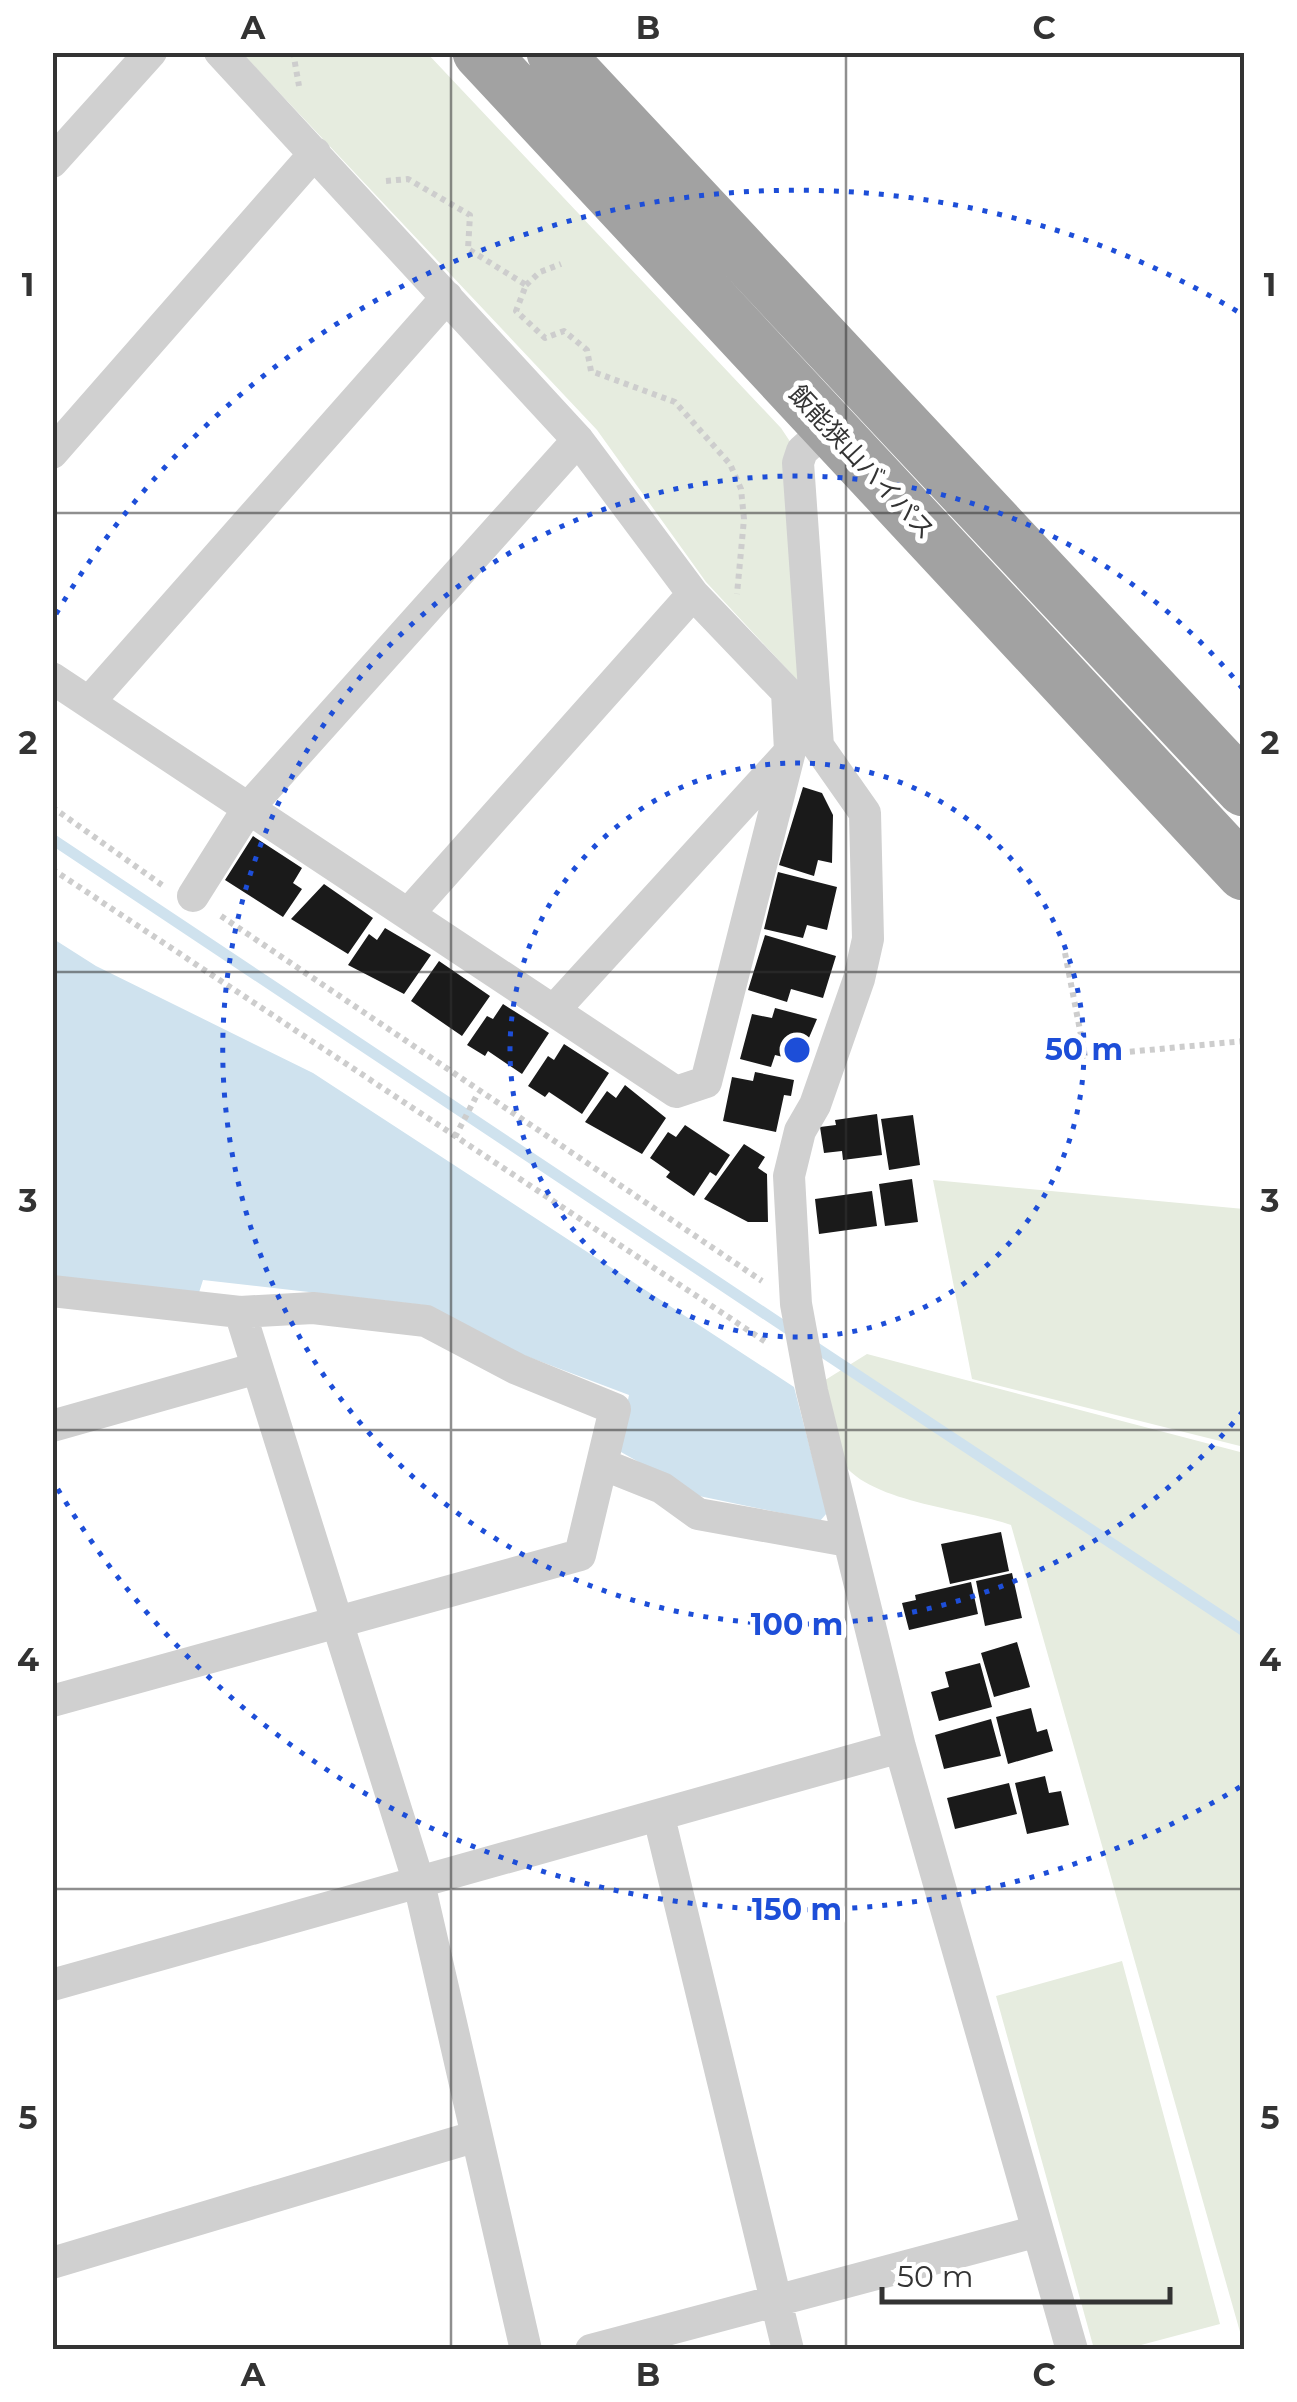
<svg xmlns="http://www.w3.org/2000/svg" width="1297" height="2402" viewBox="0 0 1297 2402" font-family="Montserrat,'Noto Sans JP',sans-serif">
<rect width="100%" height="100%" fill="#fff"/>
<path fill="#e6ecdf" d="M242,53H427L781,428L793,446L798,681L706,582L597,430Z
M933,1180L1244,1209V1447L972,1379Z
M867,1354L1244,1453V2346L1011,1525C967,1509 862,1502 840,1458C829,1437 827,1405 822,1382Z
M1122,1961L1220,2324L1126,2349H1094L996,1996Z"/>
<path fill="#cfe2ee" d="M52,938L96,966L313,1073L794,1387L827,1513L820,1521L699,1496L621,1452L619,1443L629,1395L505,1348L423,1305L203,1280L197,1299L53,1281Z"/>
<g fill="none" stroke-linecap="round" stroke-linejoin="round">
<path stroke="#cfe2ee" stroke-width="11" d="M52,839L794,1333
M809,1343L1244,1631"/>
</g>
<path fill="#1a1a1a" d="M803,787L822,793L833,815L832,863L818,860L814,876L779,865Z
M253,836L302,868L293,883L302,889L283,917L225,880Z
M778,872L837,887L827,930L807,925L803,938L764,929Z
M324,884L373,918L348,954L291,919Z
M385,928L431,955L404,994L348,965L369,934L377,940Z
M765,935L836,956L823,998L791,989L787,1002L748,990Z
M439,961L490,996L462,1036L411,1001Z
M503,1004L549,1033L522,1074L488,1051L485,1056L467,1045L487,1016L493,1019Z
M775,1008L817,1019L799,1061L775,1055L771,1067L740,1059L752,1014L772,1018Z
M564,1044L609,1073L582,1114L549,1092L545,1097L528,1086L548,1056L554,1060Z
M755,1072L794,1080L791,1096L784,1095L776,1132L723,1121L732,1077L753,1081Z
M625,1085L666,1118L642,1154L585,1122L607,1091L616,1098Z
M877,1114L882,1155L843,1160L842,1151L824,1153L820,1127L836,1125L835,1120Z
M913,1115L920,1165L889,1170L881,1119Z
M685,1125L730,1155L716,1176L710,1172L694,1196L666,1177L670,1172L650,1158L668,1132L676,1137Z
M744,1144L765,1157L758,1168L767,1174L768,1222H748L704,1199Z
M912,1179L918,1222L885,1226L879,1184Z
M872,1191L877,1226L819,1234L815,1199Z
M1001,1532L1009,1571L950,1584L941,1544Z
M1012,1573L1022,1618L985,1626L976,1581Z
M971,1582L978,1614L909,1630L902,1603L916,1600L915,1595Z
M1017,1642L1030,1687L994,1697L981,1653Z
M980,1663L992,1707L939,1721L931,1692L949,1687L945,1672Z
M1031,1708L1037,1732L1047,1729L1053,1751L1008,1764L996,1717Z
M991,1719L1001,1756L944,1769L935,1735Z
M1045,1776L1049,1793L1061,1791L1069,1825L1027,1834L1015,1783Z
M1009,1783L1017,1814L955,1829L947,1798Z"/>
<g fill="none" stroke-linecap="round" stroke-linejoin="round">
<path stroke="#cdcdcd" stroke-width="6" stroke-dasharray="5 5" stroke-linecap="butt" d="M293,52L299,86
M386,181L408,179L470,215L468,249L526,285L516,311L545,338L564,331L587,350L591,371L675,402L730,464L741,489L744,519L737,594
M526,285L540,272L561,264
M52,807L162,885
M52,869L769,1344
M221,916L762,1281
M1065,953L1085,1056L1244,1041
M455,1137L478,1093"/>
<path stroke="#d0d0d0" stroke-width="32" d="M52,162L151,52
M829,427L802,451L798,463L818,746L865,813L868,939L859,979L815,1105L800,1131L789,1176L796,1304L812,1391L900,1747L1072,2350
M52,453L315,153
M52,678L676,1092L706,1082L790,751L787,692L693,594L578,440L220,52
M89,702L447,297
M193,896L249,807L578,440
M409,913L693,594
M555,1009L787,755
M52,1291L240,1312L313,1308L426,1321L517,1369L615,1409L580,1555L52,1701
M240,1312L419,1883L526,2350
M52,1426L254,1369
M602,1464L662,1488L698,1514L848,1541
M659,1817L788,2350
M52,1985L900,1747
M52,2263L477,2136
M591,2350L1038,2231"/>
<path stroke="#a2a2a2" stroke-width="55" d="M480,52L1244,873
M554,52L1244,789"/>
</g>
<path fill="none" stroke="#333" stroke-width="2.5" stroke-opacity="0.55" d="M451,52V2350M846,52V2350M52,513H1244M52,972H1244M52,1430H1244M52,1889H1244"/>
<g fill="none" stroke="#1d4ed8" stroke-width="5" stroke-dasharray="5 10">
<circle cx="797" cy="1050" r="287"/>
<path d="M1243 1411A574 574 0 1 1 1243 689"/>
<path d="M1240 1787A860 860 0 0 1 56 1486M56 614A860 860 0 0 1 1240 313"/>
</g>
<g text-anchor="middle" dominant-baseline="central" stroke-width="10" stroke-linejoin="round" paint-order="stroke">
<g font-size="25" fill="#333" stroke="#fff">
<text transform="translate(862 462) rotate(47)">飯能狭山バイパス</text>
</g>
</g>
<circle cx="797" cy="1050" r="15" fill="#1d4ed8" stroke="#fff" stroke-width="5"/>
<g font-size="30" text-anchor="middle" font-weight="bold" fill="#1d4ed8" stroke="#fff" stroke-width="10" stroke-linejoin="round" paint-order="stroke">
<text x="1084" y="1060">50 m</text>
<text x="797" y="1635">100 m</text>
<text x="797" y="1920">150 m</text>
</g>
<rect width="1297" height="2402" fill="none" stroke="#ffffff" stroke-width="110"/>
<path d="M882 2287v15h288v-15" fill="none" stroke="#333333" stroke-width="5"/>
<text x="897" y="2287" font-size="30" fill="#333333" stroke="#ffffff" stroke-width="8" paint-order="stroke">50 m</text>
<rect x="55" y="55" width="1187" height="2292" fill="none" stroke="#333" stroke-width="4"/>
<g font-size="32" text-anchor="middle" font-weight="bold" fill="#333">
<text x="253" y="39">A</text>
<text x="648" y="39">B</text>
<text x="1044" y="39">C</text>
<text x="28" y="296">1</text>
<text x="1270" y="296">1</text>
<text x="28" y="754">2</text>
<text x="1270" y="754">2</text>
<text x="28" y="1212">3</text>
<text x="1270" y="1212">3</text>
<text x="28" y="1671">4</text>
<text x="1270" y="1671">4</text>
<text x="28" y="2129">5</text>
<text x="1270" y="2129">5</text>
<text x="253" y="2386">A</text>
<text x="648" y="2386">B</text>
<text x="1044" y="2386">C</text>
</g>
</svg>
